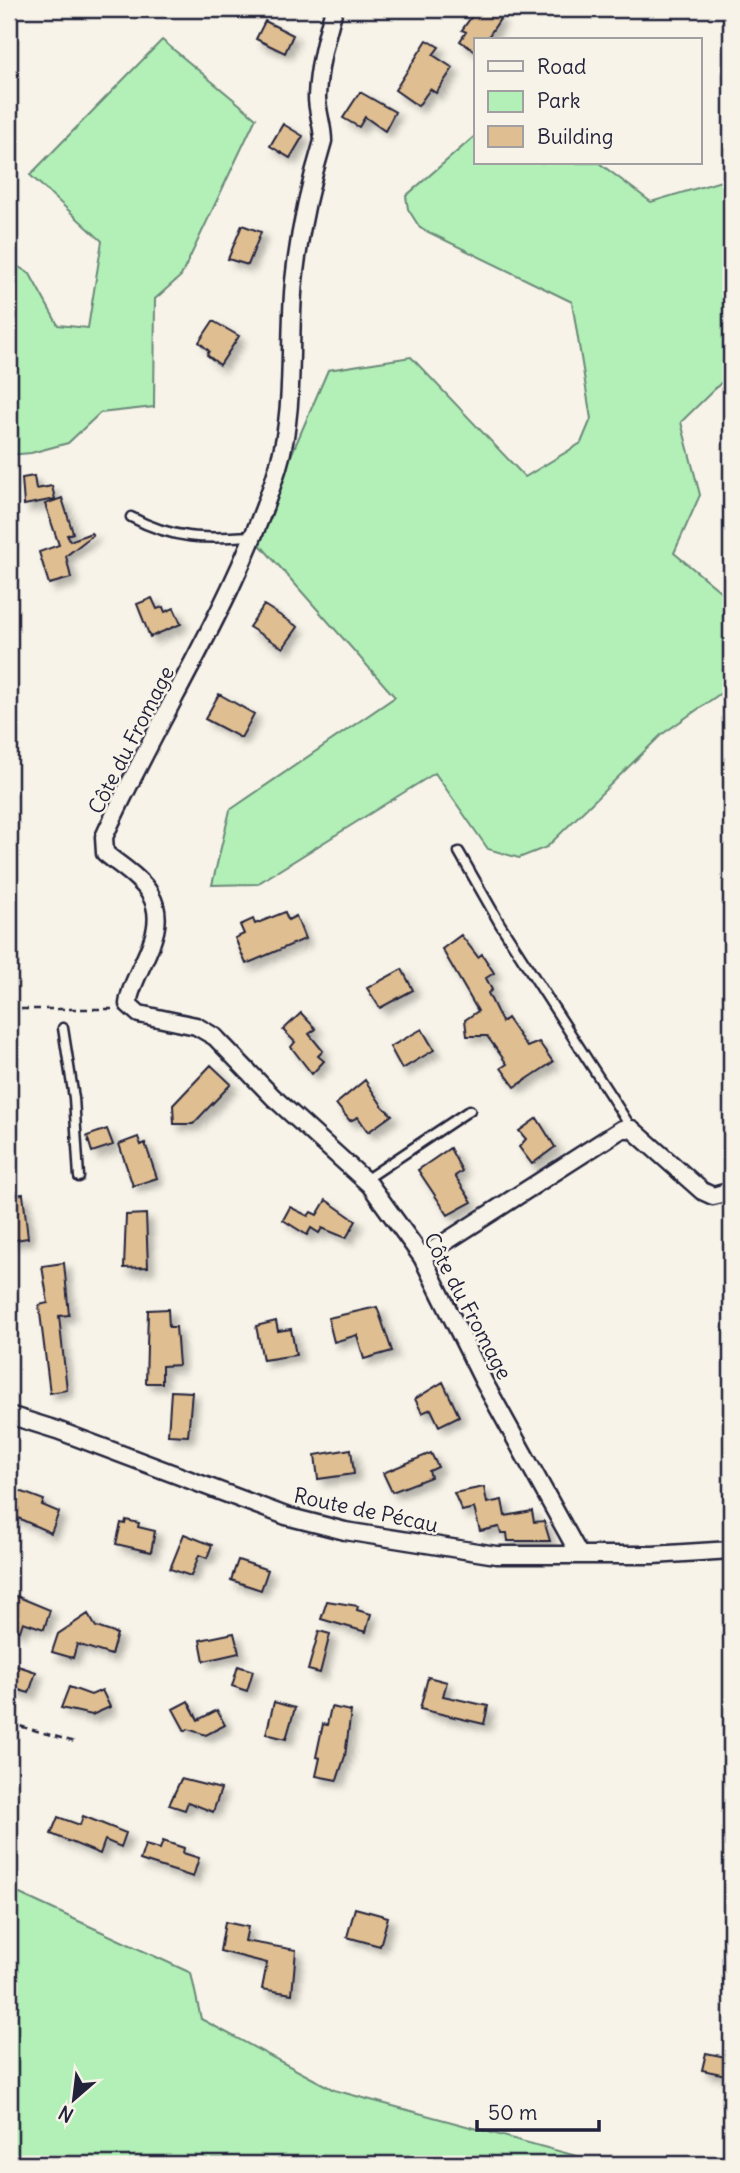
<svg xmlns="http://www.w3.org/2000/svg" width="740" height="2173" viewBox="0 0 740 2173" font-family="Delius,sans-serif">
<defs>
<filter id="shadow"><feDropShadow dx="6" dy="6" stdDeviation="3.5" flood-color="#0004"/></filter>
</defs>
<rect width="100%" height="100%" fill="#f7f3e8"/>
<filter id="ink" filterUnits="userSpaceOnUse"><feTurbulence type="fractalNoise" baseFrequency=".0143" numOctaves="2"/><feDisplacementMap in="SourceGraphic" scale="14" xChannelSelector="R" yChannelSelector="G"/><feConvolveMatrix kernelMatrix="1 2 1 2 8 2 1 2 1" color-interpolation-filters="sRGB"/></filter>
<g filter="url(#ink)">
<path fill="#b2f0b7" stroke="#6a8979" stroke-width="2" d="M162,40L256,118L181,276L155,299L154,407L100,413L68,443L31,453L9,455V261L30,274L58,325L88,328L102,241L30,175Z
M476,135V163H599L651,202L731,178V373L681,422L700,495L674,553L731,600V686L661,735L547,847L519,858L488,849L435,773L257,884L212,885L230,810L395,697L255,539L328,370L411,357L525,477L581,443L591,419L572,302L420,228L408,209L406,196Z
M9,1889L191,1973L201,2019L334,2090L606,2164H12L9,2151Z"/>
<path fill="#dfbe91" stroke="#22223b" stroke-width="2" filter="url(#shadow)" d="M477,9H485L500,19L486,40H476V52L460,41L466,32L462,30Z
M265,21L293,35L285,53L256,39Z
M427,40L439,47L433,55L453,68L436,93L430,89L418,106L395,90Z
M360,92L395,112L385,131L365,117L359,127L343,118Z
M283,124L303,136L290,158L270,146Z
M242,225L261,232L248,265L228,259Z
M213,321L239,336L220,365L207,355L209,351L199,342Z
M34,476L36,489L52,486L55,499L24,505L22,478Z
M62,498L73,533L67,535L70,541L91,533L93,535L66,556L71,578L49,584L39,552L59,545L45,504Z
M152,598L157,609L163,607L165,612L174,608L181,624L150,637L137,604Z
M264,605L298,627L283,648L249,627Z
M219,694L254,714L241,738L205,719Z
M285,912L288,920L296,916L305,939L246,964L235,938L244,934L240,925L253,919L255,924Z
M461,935L478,957L482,954L494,973L486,978L492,990L488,993L502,1022L507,1018L527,1047L539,1042L553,1062L515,1087L501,1068L507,1064L487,1036H467L465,1020L478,1011L442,949Z
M402,969L413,990L380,1008L367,988Z
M301,1013L316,1029L309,1034L323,1051L318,1056L324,1061L312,1074L291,1047L295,1042L283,1030Z
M422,1029L434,1050L402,1069L390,1047Z
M211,1065L231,1084L193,1124H174L173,1105Z
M365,1080L383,1107L392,1115L368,1132L358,1117L350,1121L336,1104Z
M537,1118L555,1147L532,1164L519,1147L526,1139L519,1131Z
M107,1129L113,1145L92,1152L87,1136Z
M138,1137L141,1145L145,1143L157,1178L133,1186L119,1144Z
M450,1148L462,1171L455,1176L472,1202L448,1215L418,1170Z
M23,1194L28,1238L9,1241V1196Z
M326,1200L356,1221L346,1238L322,1228L319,1233L311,1228L307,1235L283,1220L290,1207L308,1216L311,1212L317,1215Z
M146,1214L148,1267L124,1268L126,1215Z
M64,1263L69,1315L59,1316L67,1390L50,1393L39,1305L48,1303L42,1266Z
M377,1307L392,1351L364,1359L357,1335L334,1342L328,1318Z
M168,1309L169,1327H176L179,1365L162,1366V1383H146L148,1310Z
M276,1321L278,1331L291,1329L296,1355L263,1360L256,1326Z
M443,1382L459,1416L439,1426L431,1409L422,1413L415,1399Z
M171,1391L192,1392L188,1436L168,1435Z
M351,1449L354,1474L318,1479L315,1455Z
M431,1453L438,1467L429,1471L431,1477L392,1492L383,1473Z
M9,1487L44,1500L42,1505L59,1512L51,1533L9,1514Z
M484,1487L487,1503L502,1500L505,1516L532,1511L534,1522L544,1521L550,1541H508L507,1533H501L499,1527L480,1531L474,1508L462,1511L454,1493Z
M126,1520L139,1523L138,1527L155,1531L151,1552L116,1544L121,1523L125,1524Z
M184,1534L212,1545L207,1558L199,1555L191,1576L170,1569Z
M238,1560L268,1570L261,1590L231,1580Z
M9,1593L50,1610L44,1629L23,1622L20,1631L9,1627Z
M327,1601L358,1606L357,1610L371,1614L366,1632L321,1619Z
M88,1614L96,1627L117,1634L111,1655L77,1644L73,1658L52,1652L58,1634Z
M319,1631L330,1634L320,1673L308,1670Z
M234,1633L239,1653L204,1661L200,1640Z
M9,1663L36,1672L29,1693L9,1687Z
M238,1666L253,1671L247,1691L232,1686Z
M428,1677L447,1682L443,1696L488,1706L484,1724L420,1709Z
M69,1687L91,1695L102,1690L110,1707L92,1715L61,1708Z
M188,1701L198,1720L217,1710L225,1725L206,1735L188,1729L185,1731L173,1709Z
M274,1702L295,1708L286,1739L266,1734Z
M331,1707L351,1711L345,1756L337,1780L316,1776L320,1758L316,1757L323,1724L327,1725Z
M181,1779L221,1789L213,1812L188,1802L185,1810L169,1805Z
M83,1816L126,1833L121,1847L105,1840L100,1854L51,1834L58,1817L80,1825Z
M163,1841L184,1848L183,1853L199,1858L193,1877L140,1860L145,1845L160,1849Z
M355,1908L388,1917L380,1946L347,1937Z
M225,1922L248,1927L245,1941L296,1950L292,1994L262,1989L267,1963L220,1951Z
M706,2053L731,2058V2076L702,2070Z"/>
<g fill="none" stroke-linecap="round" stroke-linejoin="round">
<g stroke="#22223b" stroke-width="13">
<path id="service" d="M131,517C174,540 205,539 252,536
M459,852L500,924L632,1129
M63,1028L74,1098L79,1177
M365,1180L470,1110"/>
</g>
<g stroke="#22223b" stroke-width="21">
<path id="minor" d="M334,9C326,37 318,67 317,97C317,112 323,126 323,141C309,187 299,234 294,281C288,342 296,408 278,467C238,598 160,713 104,837L105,853C119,865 141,878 150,894C172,931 133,968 128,1004L139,1014L196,1026L215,1037L273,1097L370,1185L422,1257L484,1382L579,1554
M422,1257L622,1129H632L702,1191L713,1196L731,1191
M9,1415L57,1430L286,1516L345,1531L496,1555H653L731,1550"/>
</g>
<path stroke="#22223b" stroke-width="2.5" stroke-dasharray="7 5" stroke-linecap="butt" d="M9,1009H113
M9,1723L75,1742"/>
<use href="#service" stroke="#f7f3e8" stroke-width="8"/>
<use href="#minor" stroke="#f7f3e8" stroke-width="16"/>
</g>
</g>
<g text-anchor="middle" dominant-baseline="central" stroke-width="5" stroke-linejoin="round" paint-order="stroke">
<g font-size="21" fill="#22223b" stroke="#f7f3e8">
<text transform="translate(131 740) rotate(-63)">Côte du Fromage</text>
<text transform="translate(468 1306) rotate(62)">Côte du Fromage</text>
<text transform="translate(366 1510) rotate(12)">Route de Pécau</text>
</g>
</g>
<rect width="740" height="2173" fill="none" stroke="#f7f3e8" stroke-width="35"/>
<rect x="18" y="18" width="705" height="2138" fill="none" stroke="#22223b" stroke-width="2.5" filter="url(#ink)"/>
<rect x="474" y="38" width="228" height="126" fill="#f7f3e8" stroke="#a29fa3" stroke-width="2"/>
<rect x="488" y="61" width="35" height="10" fill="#f7f3e8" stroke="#a29fa3" stroke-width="2"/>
<text x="537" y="74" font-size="21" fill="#22223b">Road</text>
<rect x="488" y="91" width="35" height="21" fill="#b2f0b7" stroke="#a29fa3" stroke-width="2"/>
<text x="537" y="108" font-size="21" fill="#22223b">Park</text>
<rect x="488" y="126" width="35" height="21" fill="#dfbe91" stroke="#a29fa3" stroke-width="2"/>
<text x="537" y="144" font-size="21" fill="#22223b">Building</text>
<g transform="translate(74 2099) rotate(208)" stroke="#f7f3e8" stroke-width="5" paint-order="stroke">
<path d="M0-5L12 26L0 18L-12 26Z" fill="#22223b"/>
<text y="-10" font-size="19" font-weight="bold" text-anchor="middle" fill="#22223b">N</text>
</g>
<path d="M477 2120v10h122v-10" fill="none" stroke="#22223b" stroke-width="3.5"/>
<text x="488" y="2120" font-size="21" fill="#22223b" stroke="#f7f3e8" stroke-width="5" paint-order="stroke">50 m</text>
</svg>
